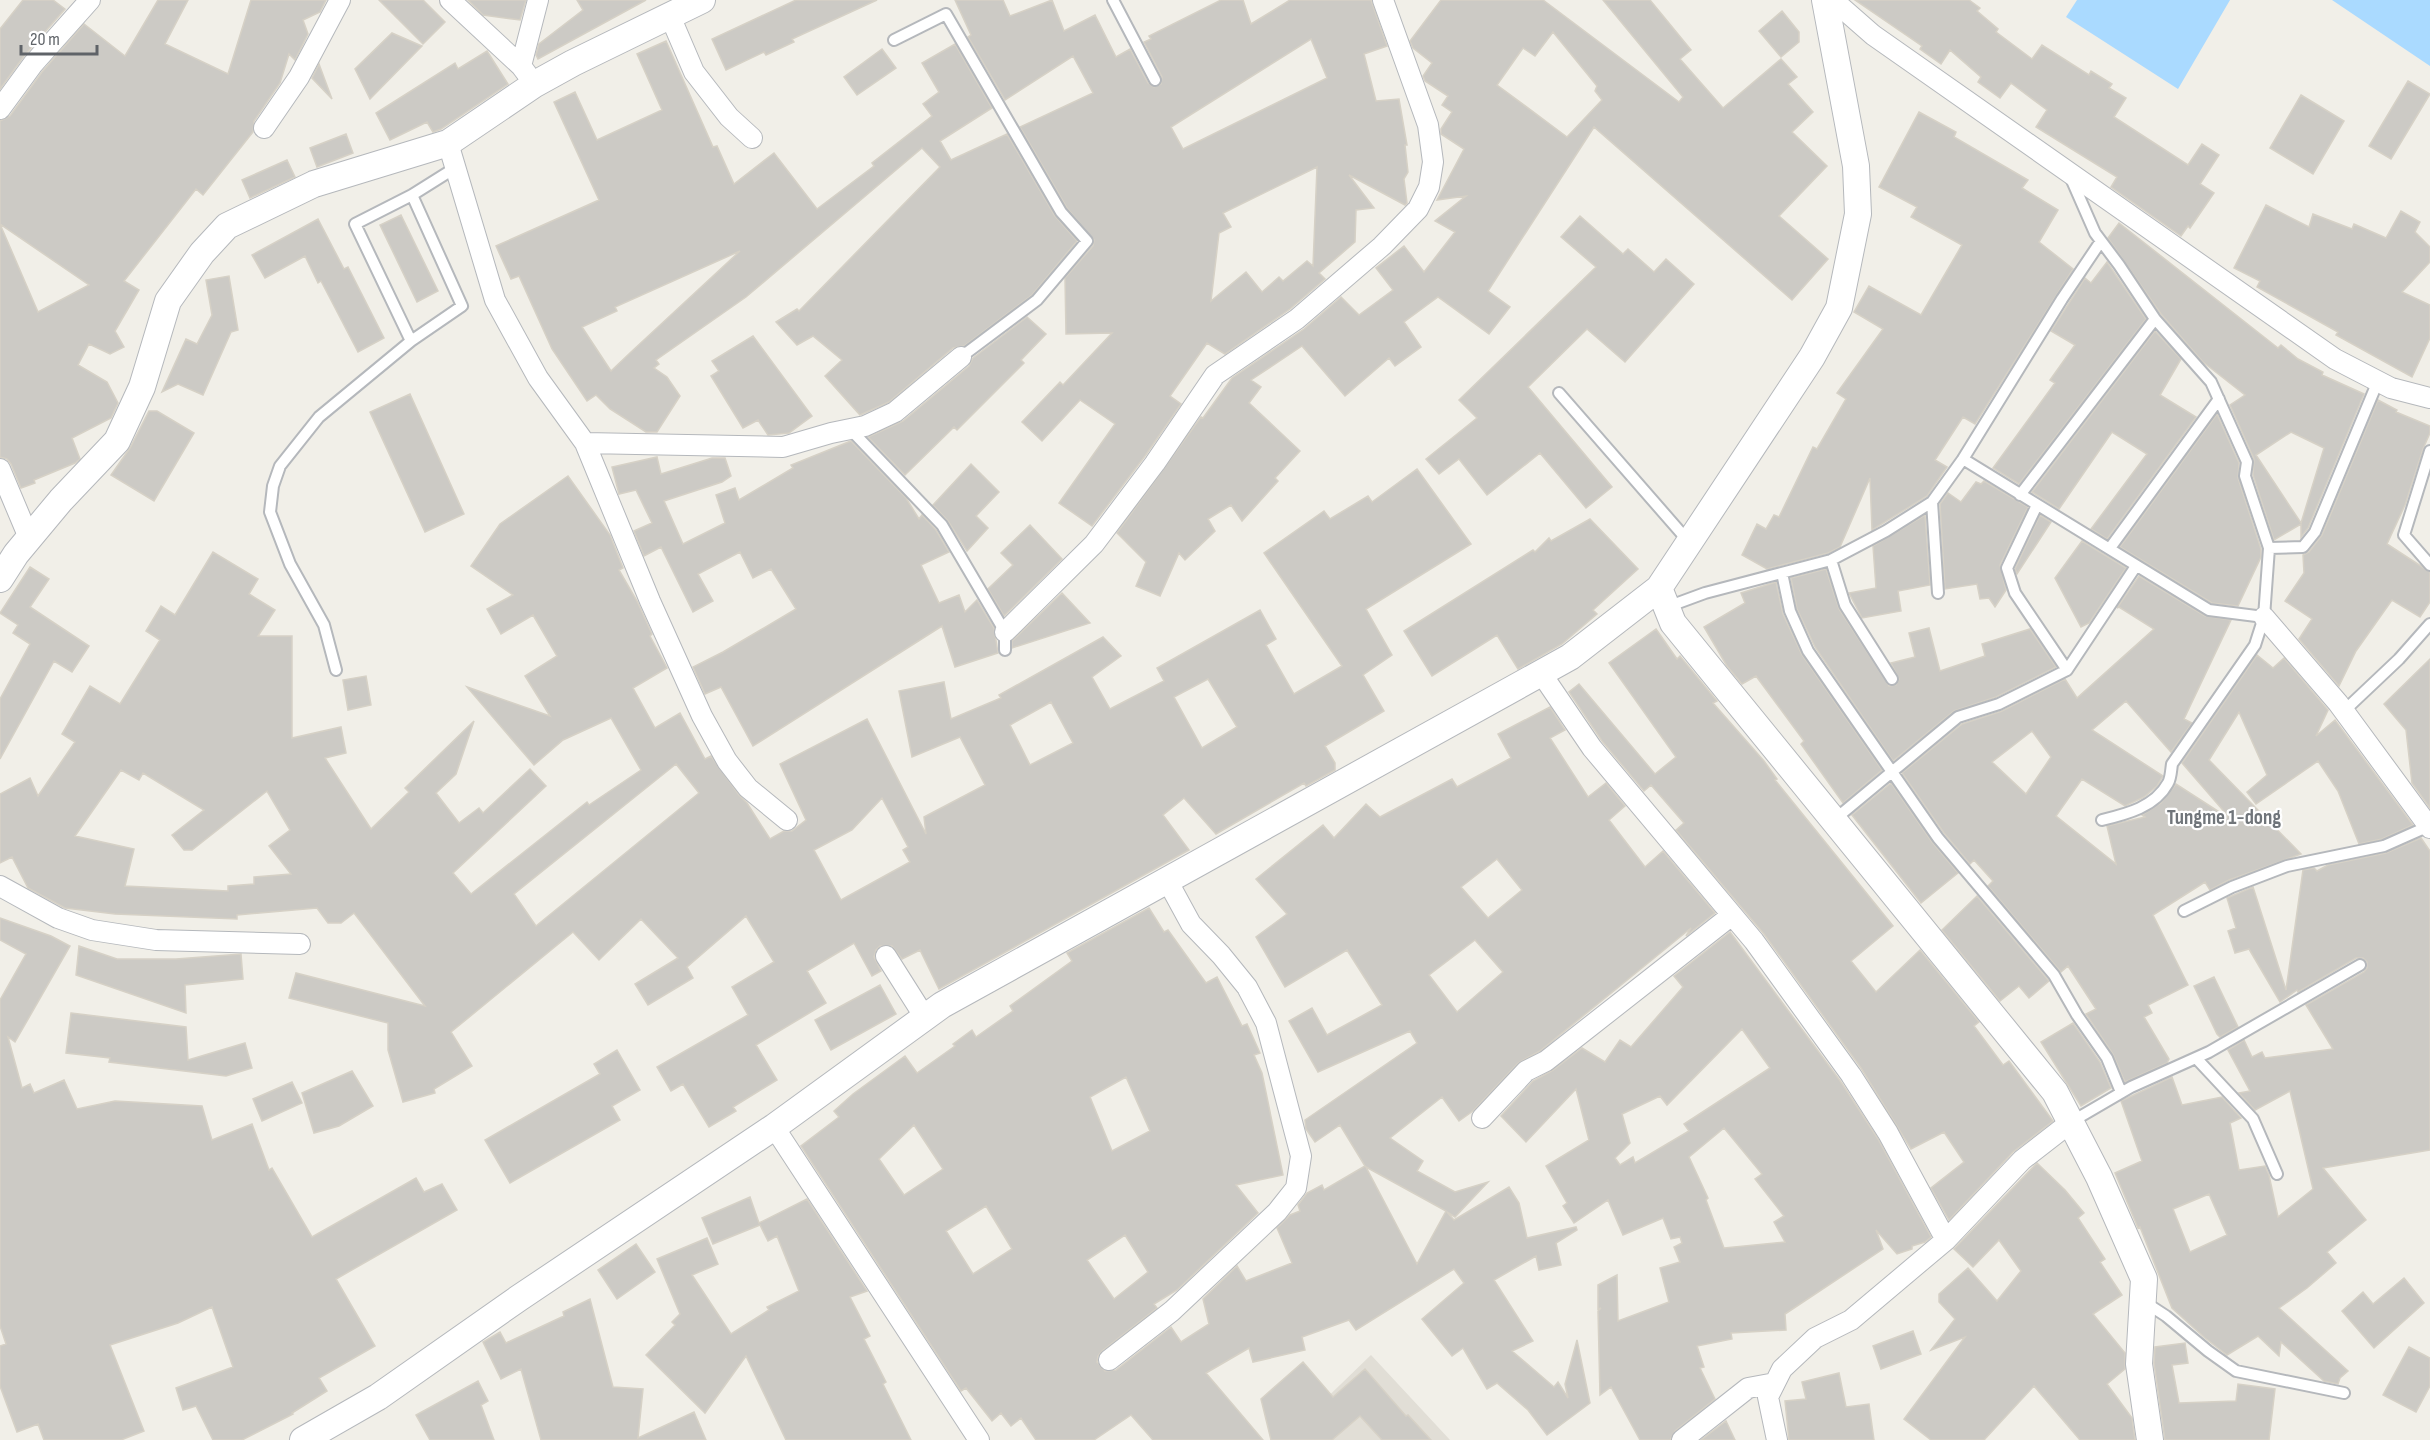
<svg xmlns="http://www.w3.org/2000/svg" width="2430" height="1440" viewBox="0 0 2430 1440" font-family="'Sofia Sans Condensed',sans-serif">
<rect width="100%" height="100%" fill="#f1efe8"/>
<path fill="#e1ded6" d="M1371,1355L1450,1440H1280L1310,1414Z"/>
<path fill="#aadaff" d="M2077,0H2230L2178,89L2066,17Z
M2332,0H2430V66Z"/>
<path fill="#cccac5" stroke="#d6d1c6" stroke-width="1.5" fill-rule="evenodd" d="M23,0H53L65,9L24,56L0,89V29Z
M158,0H188L165,44L228,74L251,0H326L320,12L303,20L308,34L295,60L289,54L280,83L254,121L253,132L203,195L196,189L124,281L139,290L115,331L124,347L110,354L89,344L78,365L107,382L118,403L111,418L72,438L80,459L75,463L34,480L35,483L21,488L11,464L7,459L0,457V121L10,116L42,72L84,24L125,56ZM0,224L89,285L38,312Z
M379,0H423L445,22L423,44Z
M468,0H526L520,20L483,15Z
M577,0H646L538,59L536,55L539,44L583,10Z
M796,0H877L792,39L794,42L766,55L764,52L726,70L712,39Z
M955,0H1003L1010,16L1052,0L1064,31L1095,15L1116,57L1130,49L1148,83L1154,87L1161,84L1162,77L1144,42L1151,39L1149,36L1221,0H1243L1251,24L1290,0H1371L1387,46L1364,54L1376,101L1399,99L1407,145H1405L1408,172L1404,179L1407,203L1405,205L1349,175L1374,208L1356,210L1355,242L1319,273L1325,279L1290,309L1225,354L1207,343L1170,396L1181,404L1145,456L1092,526L1059,503L1115,424L1080,400L1042,441L1022,422L1060,382L1063,385L1112,333L1066,334L1065,278L1093,246L1094,240L1067,208L1020,127L1093,93L1073,56L1005,100L968,37L971,35ZM1311,39L1327,78L1183,149L1171,127ZM1317,167L1313,266L1307,261L1283,281L1279,277L1262,292L1246,272L1211,301L1219,233L1231,227L1223,213Z
M1441,0H1543L1679,102L1683,97L1603,0H1650L1691,50L1680,59L1723,108L1781,59L1797,77L1788,84L1813,112L1792,132L1827,166L1779,216L1828,259L1792,300L1594,127L1488,291L1510,307L1489,334L1438,297L1404,322L1421,347L1395,366L1389,358L1345,396L1302,346L1251,380L1261,387L1249,403L1300,451L1275,478L1278,481L1242,521L1231,505L1208,519L1215,531L1185,560L1179,553L1160,596L1136,586L1146,562L1117,533L1201,417L1203,418L1232,378L1304,329L1341,297L1359,315L1393,290L1376,268L1404,246L1424,272L1455,232L1435,221L1466,196L1437,200L1464,149L1441,134V129L1452,112L1442,105L1448,96L1425,81L1423,76L1432,63L1413,48L1410,41ZM1553,32L1597,86L1595,91L1602,100L1567,137L1497,85L1523,48L1535,56Z
M1855,0H1969L1980,8L1977,11L1998,29L1996,32L2032,59L2042,45L2089,75L2091,71L2112,84L2109,88L2126,98L2114,117L2188,165L2202,144L2219,155L2200,184L2214,193L2190,228L2188,226L2181,236L2111,187L2117,177L2036,127L2047,110L2011,83L2000,98L1978,82L1981,77L1950,50L1941,64L1920,49L1922,46Z
M1782,11L1799,32V42L1781,57L1759,31Z
M392,33L422,46L370,99L355,69Z
M666,41L713,147L717,146L734,184L774,153L817,209L874,166L872,163L932,116L923,104L939,92L922,63L955,44L992,108L940,141L951,160L1007,134L1055,216L1077,241L1032,295L964,346L953,348L889,402L860,415L825,376L842,360L813,336L797,345L776,322L797,309L799,311L940,167L922,148L746,297L656,360L659,364L654,368L667,377L680,396L657,432H646L610,409L596,395L587,401L552,349L519,276L511,279L496,246L599,200L554,102L575,92L597,140L662,110L637,54ZM740,251L631,352L611,371L582,327L617,311L615,307Z
M882,49L896,68L857,95L844,77Z
M487,51L508,84L441,129L433,132L427,122L390,140L376,113L455,63L458,69Z
M319,64L332,99L312,78Z
M2408,81L2430,94L2391,159L2369,146Z
M2301,95L2344,121L2313,174L2270,148Z
M1919,112L1956,132L1954,137L2028,180L2022,188L2058,210L2039,242L2073,269L1975,424L1963,417L1935,460L1947,467L1927,496L1872,530L1870,478L1840,547L1828,553L1767,569L1742,555L1757,524L1766,529L1774,515L1779,517L1813,447L1817,449L1846,399L1837,393L1883,329L1854,312L1869,286L1921,315L1962,245L1911,217L1917,207L1879,187Z
M346,134L353,153L317,167L310,148Z
M287,160L295,177L250,198L242,180Z
M2266,205L2309,227L2313,214L2352,229L2354,224L2386,238L2401,211L2420,222L2415,232L2430,247V262L2402,292L2430,305V338L2412,377L2336,335L2338,332L2257,287L2260,281L2234,268Z
M401,215L438,291L417,302L380,225Z
M1580,216L1623,254L1628,249L1654,272L1666,259L1694,284L1625,362L1587,329L1528,387L1612,487L1586,508L1540,453L1487,495L1459,459L1439,474L1426,459L1477,418L1459,400L1596,267L1561,237Z
M318,219L344,269L348,267L384,338L358,352L321,281L318,283L305,256L265,278L252,255Z
M2119,223L2278,348L2281,345L2298,359L2323,372L2322,375L2364,394L2308,528L2301,537V524L2274,540L2253,475L2254,459L2230,405L2245,395L2203,362L2161,314L2108,238ZM2291,432L2324,448L2301,523L2256,455Z
M2107,262L2146,319L2019,484L1993,468L2055,383L2050,380L2075,345L2051,331L2085,278L2091,283Z
M229,276L238,330L231,332L203,395L178,384L162,392L186,339L197,344L212,315L206,280Z
M1027,317L1046,334L1021,360L1024,363L957,430L954,427L905,475L868,437L903,421L969,366L973,358Z
M2155,331L2181,359L2160,395L2196,417L2107,539L2091,529L2147,454L2112,432L2059,509L2032,492Z
M753,336L812,416L789,433L768,435L758,420L743,428L711,376L719,371L712,361Z
M410,394L464,514L425,532L370,412Z
M2378,400L2397,410L2396,412L2430,426V433L2423,449L2405,505L2387,544L2430,572V602L2420,617L2392,600L2356,651L2339,686L2299,639L2312,619L2285,601L2304,573L2303,555L2309,552L2322,535Z
M149,411H157L194,433L154,501L111,475L130,448Z
M2217,414L2239,463L2238,478L2261,549V557L2238,606L2212,603L2120,547Z
M851,441L906,498L919,519L922,515L936,530L949,552L921,565L939,603L959,595L965,612L977,600L994,628L998,653L955,667L942,626L753,746L721,687L705,694L693,667L723,652L796,609L771,569L753,578L740,552L698,574L713,601L693,612L661,547L644,556L634,531L652,523L636,490L619,494L612,467L657,457L661,474L712,458H725L731,476L722,482L664,501L683,544L725,523L716,495L735,488L739,500L793,468L791,465Z
M971,464L999,492L976,516L988,528L967,551L948,521L933,505Z
M1417,469L1471,544L1366,609L1392,655L1363,675L1384,711L1325,746L1335,763V770L1306,786L1304,783L1216,834L1184,798L1163,815L1189,850L939,989L920,950L902,959L892,946H880L876,950L874,957L881,971L872,976L854,943L807,971L826,1003L756,1045L777,1080L733,1107L736,1111L709,1127L683,1084L671,1091L657,1067L748,1015L732,987L774,962L746,916L687,967L693,978L648,1005L635,984L678,958L641,919L599,960L573,932L451,1032L472,1066L434,1089L435,1093L403,1102L388,1050V1023L289,998L296,973L425,1006L354,913L341,923H328L317,908L237,915V919L115,914L65,908L28,888L12,857L0,863V794L30,778L38,796L75,742L62,734L90,686L120,704L160,640L146,631L161,606L175,615L213,552L258,579L249,594L275,610L258,636H292V738L341,727L346,753L325,758L371,829L409,792L405,788L474,721L456,774L436,793L459,823L479,808L483,813L530,769L546,786L453,873L471,894L587,802L589,805L641,770L611,718L563,740L534,765L467,687L550,716L525,676L557,656L533,615L501,634L487,609L513,595L471,566L500,524L568,476L610,535L623,568L619,570L637,601L652,634L650,636L667,668L633,688L655,728L680,713L705,759L711,756L739,795L747,803L770,839L784,831H792L806,820L780,764L867,719L926,834L924,817L985,785L960,737L912,757L899,691L944,682L951,719L1001,698L999,695L1103,637L1121,656L1092,677L1110,709L1164,681L1157,668L1260,610L1276,639L1266,645L1294,694L1342,666L1264,553L1324,511L1330,519L1368,496L1372,502ZM1208,679L1237,727L1202,748L1174,697ZM1051,702L1073,743L1030,765L1010,725ZM676,764L699,793L536,926L514,894ZM121,770L139,780L143,773L204,810L172,835L184,850H192L267,791L290,830L269,846L291,874L254,877V884L228,886V891L125,886L134,849L75,836ZM882,798L908,847L903,850L910,862L841,900L814,850L852,830Z
M1984,481L2028,507L2000,565L2006,590L1995,607L1989,598L1980,599L1977,584L1945,589L1940,504L1948,493L1961,502L1976,482L1981,484Z
M1925,515L1930,585L1898,591L1901,611L1862,618L1849,593L1876,588L1873,546Z
M2040,515L2051,522L2017,574L2015,569Z
M1590,519L1638,569L1593,610L1597,614L1562,644L1518,669L1497,635L1432,676L1404,631L1533,550L1535,552L1549,538L1551,541Z
M1030,525L1062,559L1004,616L988,589L1013,565L1001,553Z
M2082,541L2126,568L2089,623L2081,627L2055,578Z
M30,567L49,579L30,607L89,646L72,672L54,661L0,759V699L30,644L13,633L18,625L0,613Z
M1826,569L1839,609L1889,686L1896,685L1899,679L1891,663L1915,657L1909,633L1929,628L1940,671L1985,656L1982,644L2030,629L2056,667L1996,697L1954,711L1893,761L1815,647L1797,609L1791,578Z
M2139,576L2205,616L2231,620L2184,719L2192,723L2171,752L2126,701L2092,730L2163,776L2157,786L2144,797L2125,806L2082,779L2056,816L2116,864L2107,826L2145,817L2142,815L2161,803L2176,784L2227,817L2228,816L2182,763L2257,655L2273,668L2284,658L2328,710L2316,736L2335,720L2413,825L2382,839L2359,844L2338,791L2318,761L2256,804L2247,792L2267,775L2239,712L2209,760L2301,854L2229,880L2210,890L2205,882L2153,915L2188,985L2148,1005L2152,1013L2144,1017L2169,1059L2167,1063L2125,1082L2113,1054L2086,1014L2096,1009L2068,966L2061,972L1988,886L1993,881L1974,860L1970,864L1944,833L1902,773L1962,724L2002,711L2065,679L2077,698L2154,629L2119,607L2117,608ZM2032,731L2051,757L2026,794L1992,762Z
M1776,582L1783,614L1802,655L1882,770L1843,803L1801,744L1804,741L1756,676L1742,684L1727,666L1704,627L1745,603L1741,593Z
M1062,593L1090,623L1012,648V641Z
M1656,629L1677,659L1680,656L1717,701L1713,703L1764,761L1777,779L1775,780L1893,926L1851,961L1876,992L1920,950L1979,1022L1974,1026L2003,1065L2009,1061L2053,1121L2013,1152L1949,1220L1931,1188L1964,1162L1944,1132L1911,1149L1861,1068L1764,934L1676,830L1684,823L1651,785L1644,791L1602,741L1569,692L1579,684L1655,774L1676,757L1609,663Z
M2430,659V808L2412,783L2406,730L2384,704Z
M366,676L371,705L348,710L343,680Z
M1550,707L1565,730L1550,738L1588,797L1606,783L1625,806L1609,820L1645,867L1663,851L1715,913L1686,936L1691,928L1540,1051L1518,1063L1473,1111L1459,1121L1442,1097L1390,1138L1423,1161L1417,1171L1455,1192L1488,1182L1455,1217L1447,1212L1454,1220L1509,1187L1519,1203L1527,1238L1576,1227L1577,1230L1556,1243L1561,1265L1539,1270L1536,1256L1494,1280L1533,1341L1512,1351L1554,1387L1558,1382L1568,1398L1565,1384L1577,1340L1590,1403L1547,1435L1528,1410L1497,1383L1487,1389L1463,1348L1452,1356L1422,1319L1464,1283L1454,1269L1356,1330L1349,1320L1302,1337L1305,1350L1253,1362L1249,1348L1206,1373L1263,1440H1153L1131,1415L1094,1440H1036L1021,1418L1011,1426L1001,1413L992,1421L966,1388L961,1391L801,1146L839,1117L834,1111L853,1094L905,1056L917,1073L955,1046L953,1044L972,1030L976,1037L1013,1011L1010,1006L1072,961L1067,953L1149,908L1164,932L1168,930L1206,983L1217,977L1242,1026L1247,1024L1260,1053L1254,1055L1262,1073L1283,1175L1236,1185L1258,1213L1177,1290L1154,1304L1157,1308L1102,1351L1098,1356L1097,1362L1105,1371L1116,1370L1171,1327L1181,1342L1209,1324L1203,1299L1237,1266L1246,1281L1292,1263L1277,1228L1290,1215L1300,1211L1298,1205L1307,1193L1322,1185L1324,1190L1365,1166L1340,1125L1315,1142L1306,1129L1305,1120L1417,1043L1410,1031L1318,1072L1289,1021L1312,1008L1327,1035L1382,1005L1347,950L1285,987L1256,937L1287,914L1256,879L1323,825L1334,838L1366,804L1380,817L1452,779L1457,787L1511,758L1498,734ZM1497,859L1522,890L1488,918L1461,887ZM1475,940L1503,972L1457,1012L1429,975ZM1126,1077L1150,1131L1112,1151L1090,1097ZM914,1125L943,1169L904,1195L879,1159ZM1366,1167L1446,1211L1417,1264ZM986,1206L1012,1249L973,1274L946,1231ZM1125,1235L1148,1272L1114,1299L1087,1260Z
M1891,783L1932,842L1958,873L1921,903L1852,815Z
M2421,838L2430,851V1150L2323,1168L2366,1220L2327,1252L2336,1263L2307,1288L2279,1308L2348,1371L2340,1378L2338,1384L2324,1381L2281,1342L2279,1356L2258,1336L2227,1355L2205,1338L2172,1308L2140,1227L2138,1228L2115,1173L2142,1161L2121,1101L2172,1077L2182,1105L2222,1097L2241,1118L2230,1123L2239,1170L2265,1166L2269,1175L2278,1217L2313,1189L2290,1091L2255,1110L2239,1093L2250,1091L2228,1050L2244,1040L2252,1057L2262,1052L2265,1058L2333,1049L2306,1005L2364,972L2367,968V962L2363,958H2356L2298,992L2297,990L2280,1002L2249,949L2235,953L2228,931L2236,928L2227,898L2253,887L2286,990L2303,870L2314,868L2317,871L2328,865L2386,853ZM2209,1194L2227,1235L2190,1252L2173,1209Z
M1977,896L2049,981L2029,998L2019,986L2000,1001L1942,930Z
M0,918L51,936L70,946L15,1042L8,1037L22,1088L30,1084L34,1093L64,1080L77,1109L115,1101L202,1106L212,1140L252,1124L269,1170L272,1168L312,1237L416,1178L424,1192L442,1184L457,1210L336,1279L375,1346L319,1378L327,1391L292,1413L293,1414L242,1440H213L196,1406L183,1410L176,1388L233,1367L212,1307L178,1323L110,1345L144,1431L121,1440H44L38,1424L17,1432L0,1386V1346L6,1344L0,1326V1000L26,954L0,940Z
M1730,932L1841,1082L1878,1139L1931,1237L1925,1242L1912,1246V1249L1897,1254L1876,1230L1883,1249L1785,1314L1786,1330L1731,1333L1732,1339L1697,1346L1704,1367L1700,1368L1715,1399L1675,1431L1670,1440H1640L1611,1387L1600,1395L1598,1311L1601,1308L1598,1309V1285L1617,1275L1618,1321L1669,1302L1660,1268L1680,1262L1674,1247L1682,1243L1680,1237L1671,1239L1663,1218L1623,1235L1608,1200L1574,1223L1563,1206L1567,1203L1546,1166L1589,1140L1576,1089L1526,1142L1501,1116L1533,1081L1553,1070L1582,1048L1605,1062L1620,1040L1631,1047L1683,987L1674,976ZM1742,1029L1770,1068L1684,1124L1689,1131L1635,1163L1633,1157L1620,1165L1615,1158L1630,1143L1622,1114L1660,1096L1667,1105ZM1724,1128L1762,1174L1755,1179L1784,1216L1774,1222L1785,1242L1724,1248L1706,1200L1708,1198L1689,1157Z
M79,946L117,959H176L241,954L243,979L185,985L186,1013L76,975Z
M2214,977L2238,1027L2220,1037L2217,1034L2194,986Z
M880,985L896,1014L831,1050L815,1020Z
M71,1013L186,1027L188,1060L245,1043L252,1068L226,1076L109,1062L110,1058L66,1053Z
M2073,1023L2100,1062L2111,1088L2081,1106L2041,1042Z
M617,1050L640,1090L612,1106L620,1120L510,1183L485,1140L600,1074L594,1064Z
M352,1071L373,1106L339,1126L314,1133L302,1093Z
M292,1082L302,1103L262,1121L253,1099Z
M2037,1163L2065,1190L2084,1213L2078,1218L2105,1259L2100,1262L2122,1295L2093,1314L2125,1353V1369L2107,1384L2132,1418L2135,1440H2080L2034,1386L1984,1440H1931L1904,1419L1965,1337L1931,1350L1955,1319L1939,1302V1294L1968,1268L1997,1301L2021,1271L1999,1240L1973,1267L1954,1249Z
M750,1197L759,1223L807,1199L867,1291L850,1297L870,1336L864,1339L886,1382L883,1384L911,1440H786L746,1356L705,1413L646,1355L675,1325L672,1322L680,1314L657,1259L707,1238L718,1264L692,1275L731,1334L769,1310L767,1307L799,1291L777,1236L768,1241L760,1225L713,1244L702,1218Z
M636,1244L655,1272L617,1299L598,1270Z
M2404,1278L2424,1303L2374,1348L2342,1311L2363,1292L2373,1304Z
M590,1299L613,1387L643,1389L638,1438L694,1412L706,1440H541L521,1369L501,1379L483,1342L500,1332L506,1343L564,1316L563,1312Z
M1913,1331L1921,1354L1881,1369L1873,1346Z
M2185,1343L2188,1363L2172,1365L2179,1403L2236,1401L2238,1384L2275,1389L2269,1440H2165L2154,1363L2155,1347Z
M2409,1347L2430,1358V1386L2416,1412L2383,1395Z
M1303,1362L1333,1397L1365,1369L1406,1416L1408,1415L1431,1440H1382L1360,1416L1332,1440H1271L1261,1399Z
M1839,1373L1846,1407L1869,1404L1874,1440H1789L1785,1401L1806,1399L1802,1382Z
M478,1381L488,1401L481,1405L494,1440H430L416,1415Z
M1726,1421L1735,1440H1701Z"/>
<g fill="none" stroke-linecap="round" stroke-linejoin="round">
<g stroke="#b5b8bc" stroke-width="14">
<path id="service" d="M1113,0L1155,80
M894,40L946,14L1061,212L1087,241L1037,300L961,357
M2070,176L2095,233L2119,265L2155,319L2211,382L2247,462L2245,476L2269,548L2264,617L2255,645L2172,764C2171,770 2171,778 2168,783C2155,807 2127,814 2102,820
M411,341L462,306L412,195
M1559,393L1689,542
M850,429L942,525L1005,632V650
M2430,451L2404,535L2430,565
M1963,459L2209,610L2264,617
M2020,495L2155,319
M1932,502L1938,593
M2037,505L2007,568L2015,593L2067,670
M2110,548L2219,399
M2269,548L2303,547L2315,532L2378,381
M1831,560L1845,605L1892,679
M1782,573L1790,611L1808,651L1938,838L2054,975L2077,1015L2107,1058L2121,1092
M1667,607L1705,593L1831,560L1886,531L1932,502L1963,459L2062,299L2101,241
M336,670L324,625L290,564L270,512L273,486L280,466L319,417L411,341L355,224L412,195L455,168
M2344,711L2399,659L2430,624
M1834,820L1958,717L1999,704L2067,670L2136,566
M2184,911L2232,887L2287,866L2384,846L2429,826
M2196,1058L2253,1119L2277,1174
M2071,1122L2131,1087L2209,1052L2360,965
M2143,1301L2166,1316L2208,1351L2236,1371L2344,1393"/>
</g>
<g stroke="#b5b8bc" stroke-width="22">
<path id="minor" d="M450,0L521,66
M1833,0L1873,35L2335,359L2391,388L2430,398
M670,16L694,72L729,117L752,138
M527,74L521,66L538,0
M0,109L33,64L90,0
M264,128L299,77L340,0
M448,143L495,300L538,378L585,443L650,601L702,716L727,761L748,788L787,820
M585,443L783,447L831,433L865,426L895,412L961,357
M0,469L29,538
M2264,617L2338,703L2430,828
M1005,632L1094,544L1155,463L1215,375L1297,319L1382,246L1418,209L1429,187L1433,162L1428,125L1383,0
M1541,673L1592,748L1754,941L1851,1075L1888,1133L1946,1240
M0,886L58,918L92,930L156,940L300,944
M886,956L924,1016
M1482,1118L1526,1071L1546,1061L1732,915
M774,1127L979,1440
M1109,1360L1172,1311L1277,1212L1296,1188L1301,1156L1266,1023L1247,987L1221,955L1191,924L1167,880
M1682,1440L1748,1388L1775,1383
M1777,1440L1768,1397L1782,1369L1815,1338L1851,1320L1946,1240L2022,1160L2071,1122"/>
</g>
<g stroke="#b5b8bc" stroke-width="28">
<path id="tertiary" d="M0,579L16,554L61,500L117,441L142,387L168,301L202,253L227,226L314,184L448,143L535,84L573,63L702,0
M1659,588L1673,623L2055,1092L2099,1177L2144,1279L2139,1364L2150,1440
M303,1440L378,1397L519,1298L774,1127L942,1005L1570,657L1659,588L1812,357L1839,308L1858,214L1856,166L1825,0"/>
</g>
<use href="#service" stroke="#fff" stroke-width="10"/>
<use href="#minor" stroke="#fff" stroke-width="20"/>
<use href="#tertiary" stroke="#fff" stroke-width="26"/>
</g>
<g text-anchor="middle" dominant-baseline="central" stroke-width="4.5" stroke-linejoin="round" paint-order="stroke">
<g font-size="21" font-weight="bold" fill="#70757a" stroke="#fff">
<text x="2224" y="817">Tungme 1-dong</text>
</g>
</g>
<path d="M21 45v9h76v-9" fill="none" stroke="#5f6368" stroke-width="3"/>
<text x="30" y="45" font-size="18" fill="#5f6368" stroke="#ffffff" stroke-width="4.5" paint-order="stroke">20 m</text>
</svg>
